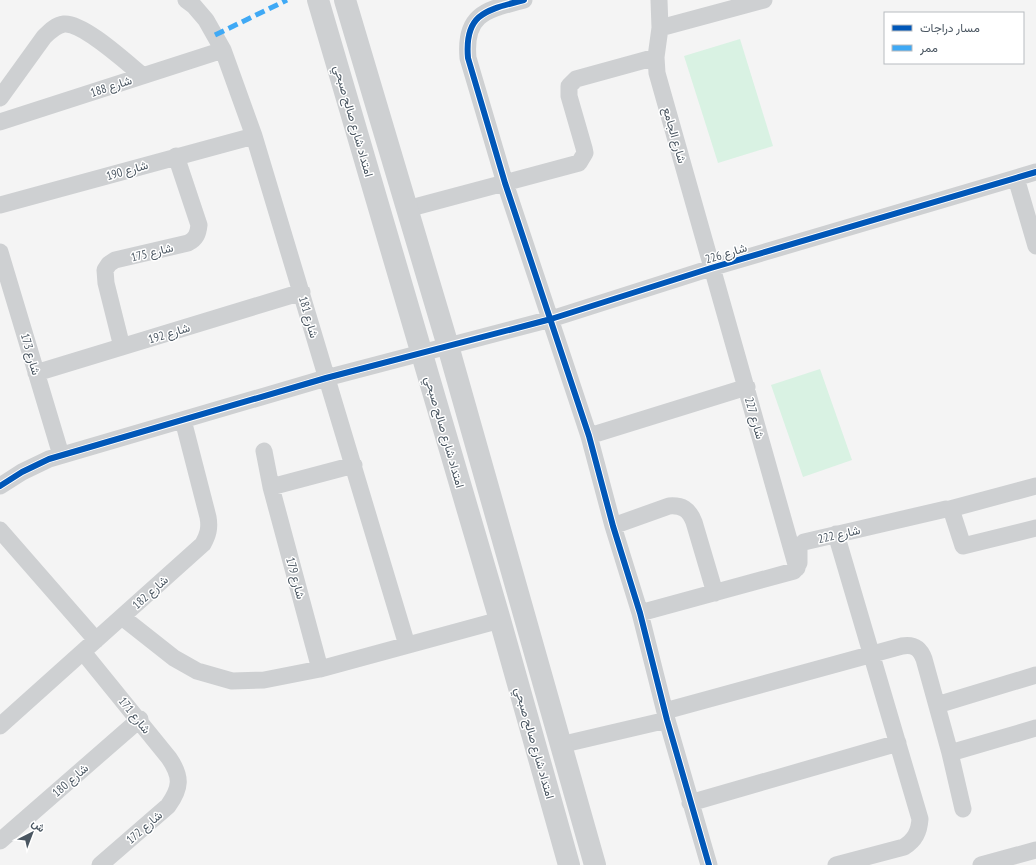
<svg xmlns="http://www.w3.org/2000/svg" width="1036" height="865" viewBox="0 0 1036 865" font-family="'PT Sans Narrow',Vazirmatn,sans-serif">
<rect width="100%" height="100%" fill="#f4f4f4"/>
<path fill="#d9f2e3" d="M740,39L773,146L718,163L684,56Z
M820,369L852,460L803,477L771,385Z"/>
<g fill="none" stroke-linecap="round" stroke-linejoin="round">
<path stroke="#ced0d2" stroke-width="17" d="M186,0L194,6L206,20L223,50L254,136L407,645
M524,0C487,10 464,13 468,58L505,183L589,436L613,526L640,613L667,720L709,865
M659,0L660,28L656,57L657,73L797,568
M660,28L764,0
M0,98L44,37C50,31 56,25 64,24C83,22 127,63 143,76
M0,122L223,50
M1016,178L1036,246
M0,205L254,136
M407,209L579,163L585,153L584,148L569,96V86L576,79L656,57
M0,252L61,455
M122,347L106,283L105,270L109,264L115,260L188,243C196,239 198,234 199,225L176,156
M36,373L302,292
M589,436L747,387
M264,451L271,487L320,669
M0,486L22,472L49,459L326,378L551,319L711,268L1036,172
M271,487L354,465
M950,509L1036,486
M613,526L669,506C682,505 689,509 694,522L715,593
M0,530L96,640
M640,613L794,571L799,563V547L804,542L946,509L952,512L963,546L1036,528
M122,617L174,658L197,671L232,681L264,680L320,669L500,620
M83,652L169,758C182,777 181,788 168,806L100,865
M937,705L1036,675
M665,711L902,646C914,644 920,648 924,659L950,753L963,809
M0,726L203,544C208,535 210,528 208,517L183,420
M560,745L667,720
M950,753L1036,728
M690,803L898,743
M0,841L140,719
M836,865L904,847C915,840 919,832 920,819L836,534
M981,865L1036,850"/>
<path stroke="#ced0d2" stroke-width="22" d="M318,0L500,620L569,865
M345,0L448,346L595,865"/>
<path stroke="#3fa9f5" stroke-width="5" stroke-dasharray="10 5" stroke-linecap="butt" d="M215,35L287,0"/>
<g stroke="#fff" stroke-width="8">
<path id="cycleway" d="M524,0C487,10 464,13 468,58L505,183L589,436L613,526L640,613L667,720L709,865
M0,486L22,472L49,459L326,378L551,319L711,268L1036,172"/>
</g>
<use href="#cycleway" stroke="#0057b8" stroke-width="6"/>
</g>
<g text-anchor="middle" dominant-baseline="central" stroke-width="3" stroke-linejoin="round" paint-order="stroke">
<g font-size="12" fill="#4a5661" stroke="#fff">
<text transform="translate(111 86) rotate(-18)">شارع 188</text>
<text transform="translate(354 121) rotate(74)">امتداد شارع صالح صبحي</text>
<text transform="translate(675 135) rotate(74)">شارع الجامع</text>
<text transform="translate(127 170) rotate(-16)">شارع 190</text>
<text transform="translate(152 252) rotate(-14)">شارع 175</text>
<text transform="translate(726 253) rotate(-17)">شارع 226</text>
<text transform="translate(309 317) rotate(74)">شارع 181</text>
<text transform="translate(169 333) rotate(-17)">شارع 192</text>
<text transform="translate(31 354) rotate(74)">شارع 173</text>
<text transform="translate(755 418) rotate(74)">شارع 227</text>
<text transform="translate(445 432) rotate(74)">امتداد شارع صالح صبحي</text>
<text transform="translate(839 534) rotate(-13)">شارع 222</text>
<text transform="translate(296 578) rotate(75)">شارع 179</text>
<text transform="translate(150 592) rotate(-42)">شارع 182</text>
<text transform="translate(135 715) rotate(51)">شارع 171</text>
<text transform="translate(535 743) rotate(74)">امتداد شارع صالح صبحي</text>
<text transform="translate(70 780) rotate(-41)">شارع 180</text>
<text transform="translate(144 827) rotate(-41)">شارع 172</text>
</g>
</g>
<rect x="884" y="12" width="140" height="52" fill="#ffffff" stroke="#b7bbc0"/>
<rect x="892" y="25" width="20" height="6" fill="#0057b8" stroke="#b7bbc0"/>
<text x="920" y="32" font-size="12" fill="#4a5661">مسار دراجات</text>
<rect x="892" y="45" width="20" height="6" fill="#3fa9f5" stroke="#b7bbc0"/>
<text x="920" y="52" font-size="12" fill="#4a5661">ممر</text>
<g transform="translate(32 833) rotate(42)" stroke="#ffffff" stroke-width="3" paint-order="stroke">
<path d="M0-3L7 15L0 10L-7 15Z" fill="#4a5661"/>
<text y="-6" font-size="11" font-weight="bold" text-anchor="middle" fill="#4a5661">ش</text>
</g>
</svg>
